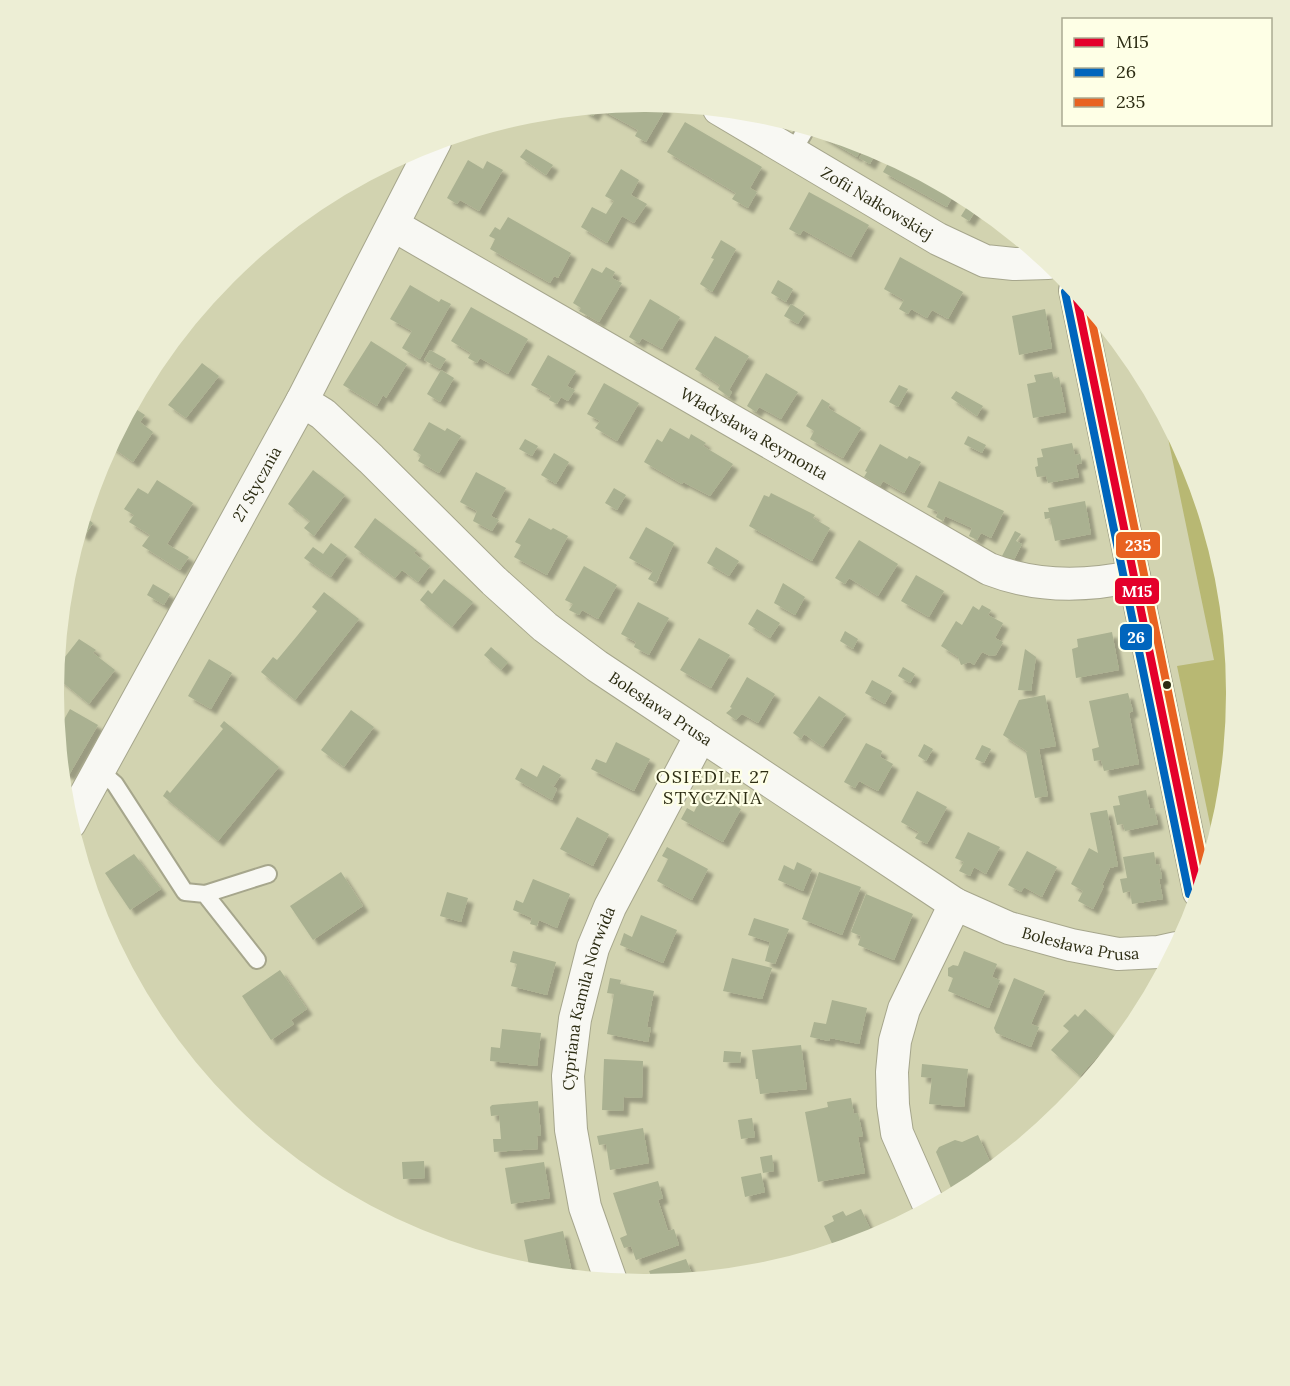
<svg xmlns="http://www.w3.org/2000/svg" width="1290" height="1386" viewBox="0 0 1290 1386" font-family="Lora,serif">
<defs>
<filter id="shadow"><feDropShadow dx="5.5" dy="5.5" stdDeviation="1.5" flood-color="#0004"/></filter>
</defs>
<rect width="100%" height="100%" fill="#d2d3b0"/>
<path fill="#b8b873" d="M1163,414L1191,467L1225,578L1236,693L1225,809L1214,843L1177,666L1214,660Z"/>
<path fill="#aab191" filter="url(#shadow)" d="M645,102L659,103L666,108L646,142L635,136L638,130L598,108L593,116L583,110L584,108Z
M685,122L762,167L750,188L757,192L748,208L732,199L736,193L667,152Z
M822,132L864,145L857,157L820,135Z
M867,146L877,151L870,164L859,158Z
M526,149L553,165L546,175L520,157Z
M891,158L955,192L947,207L883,172Z
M468,160L483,169L487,161L503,170L479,211L460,200L457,204L447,198Z
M621,169L639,180L631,195L647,204L634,223L622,216L607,243L581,227L592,207L606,214L614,201L605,196Z
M809,192L869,225L851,257L803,230L800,235L789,229Z
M968,205L976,210L969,221L961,216Z
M508,217L571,253L558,278L554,276L550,283L490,249L495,239L489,236L495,227L500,230Z
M721,240L736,249L712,292L700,284L714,259L711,258Z
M900,257L963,292L948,319L932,310L927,318L911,309L908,314L899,309L904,300L884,289Z
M606,267L615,272L612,278L622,283L599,322L579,311L581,308L573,303L592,268L602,273Z
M778,280L793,289L786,302L771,293Z
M410,285L439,302L441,299L451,304L420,359L402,348L412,331L390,319Z
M650,299L680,317L662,349L642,338L639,343L629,337Z
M791,304L805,313L798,324L784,316Z
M471,307L528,339L508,374L480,358L477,363L468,358L471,353L451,341Z
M1045,309L1052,348L1019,355L1012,316Z
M715,336L749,356L729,390L732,392L729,397L718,389L720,385L695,369Z
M371,341L407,364L386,398L383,395L377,406L343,385Z
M430,350L446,359L440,369L424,360Z
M548,355L576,371L567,386L575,390L568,401L561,397L557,404L549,400L551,396L531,385Z
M202,363L219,376L186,418L168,405Z
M441,370L454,378L440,402L427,394Z
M1052,372L1054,379L1059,377L1066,412L1033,418L1027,384L1036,382L1034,375Z
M766,373L798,392L781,419L759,407L756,412L747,406Z
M604,383L639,403L617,441L595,428L600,421L587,414Z
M899,385L908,389L898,407L889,402Z
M956,391L983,406L977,416L951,398Z
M822,399L830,404L828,408L861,428L843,458L810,439L814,431L806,426Z
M131,406L145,415L140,422L153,432L133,462L110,446Z
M429,422L445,431L447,428L461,436L439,473L418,461L421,455L413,450Z
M670,428L689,439L691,434L706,443L703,446L733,464L710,496L683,482L682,484L644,462L657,439L662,442Z
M968,436L986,445L982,453L964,444Z
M525,439L538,446L532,456L519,449Z
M1072,443L1075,455L1080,454L1082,463L1076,465L1079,477L1048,483L1046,476L1037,477L1035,467L1038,466L1037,458L1043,457L1041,449Z
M880,444L907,459L909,456L921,462L904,493L883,481L880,486L864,477L867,472L865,471Z
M554,453L569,462L556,484L541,475Z
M313,470L345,495L314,536L304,528L310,521L288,504Z
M476,472L506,488L491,516L499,520L492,531L473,521L477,511L460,502Z
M157,480L193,503L167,544L189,557L180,570L142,546L150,535L129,522L134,515L124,509L138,488L148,494Z
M939,481L1004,511L991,538L981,533L977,540L969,536L972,528L945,516L943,521L936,517L938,512L927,507Z
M614,488L626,495L617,510L605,503Z
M771,493L815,515L813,518L830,528L812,561L749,526L764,495L769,497Z
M1085,501L1091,534L1055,541L1050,518L1045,519L1044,512H1049L1048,508Z
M84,516L93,523L84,536L79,532Z
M375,518L417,550L414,553L430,566L418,582L402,570L395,578L354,547Z
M529,518L551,530L553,528L568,536L547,575L514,557L521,545L515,542Z
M646,527L674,543L656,583L648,579L653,571L629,558Z
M1015,531L1021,534L1016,541L1022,544L1013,562L1002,556Z
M859,540L898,564L878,596L849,578L845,584L835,578Z
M331,543L347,555L331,577L304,558L313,547L323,554Z
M716,547L739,561L729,576L707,563Z
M584,566L617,585L598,619L582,610L579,615L569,610L573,604L565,600Z
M916,575L944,591L929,617L901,601Z
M444,579L473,602L452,627L420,600L428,590L432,594Z
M783,583L805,597L795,615L774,603Z
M153,584L170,594L164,605L147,595Z
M324,592L359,619L295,700L261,672L273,657L277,660L297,636L317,611L312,607Z
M638,602L669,618L649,655L634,647L636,642L621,634Z
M982,605L991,610L988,615L1003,623L995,638L1003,642L996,655L990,656L982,652L974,665L970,662L961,665L958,657L941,646L956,621L962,625L973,606L979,610Z
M757,609L780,623L770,638L748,624Z
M845,631L858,639L853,649L840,641Z
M1112,632L1119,670L1076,678L1072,649L1078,647L1077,639Z
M699,638L730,655L711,688L680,670Z
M79,639L96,650L93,653L115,670L89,704L56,677L57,667Z
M491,647L508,662L501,670L484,655Z
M1025,649L1036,657L1031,691L1018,690Z
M209,659L232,673L211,709L188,696Z
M903,667L915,674L910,683L898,676Z
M747,677L775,694L758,723L742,714L736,720L726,713L732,708L730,707Z
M872,680L892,691L885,704L865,693Z
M1128,693L1133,711L1129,713L1139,764L1104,771L1101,760L1094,761L1092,749L1099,747L1089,701Z
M1045,695L1056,746L1039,749L1048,796L1035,798L1026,752H1028L1003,735L1019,700Z
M819,696L846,714L823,747L804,734L801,739L793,733Z
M70,709L98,725L69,775L62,771L58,730Z
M351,710L374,727L344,767L321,750Z
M224,721L279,767L218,841L163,796L167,790L170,793L223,729L220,726Z
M616,742L650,759L634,791L591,769L596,759L606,763Z
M866,743L882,751L880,757L893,764L878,791L859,781L855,788L844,782Z
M924,744L933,749L926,761L918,756Z
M982,745L991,749L984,763L975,759Z
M543,765L561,775L554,786L548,783L557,789L552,800L515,779L521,768L537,777Z
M705,790L741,809L723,842L681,819L687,808L694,812Z
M1146,790L1150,809L1154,808L1158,824L1125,831L1123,824L1117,825L1113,806L1120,805L1118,796Z
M917,791L947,807L927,844L915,838L919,832L901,822Z
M1107,810L1118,866L1110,868L1102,885L1104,886L1093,909L1078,901L1083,891L1071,884L1089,848L1098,853L1090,813Z
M577,817L609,834L593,866L560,849Z
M968,832L1000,847L986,874L974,867L970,876L959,871L964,862L955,858Z
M667,847L708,869L692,900L657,881L668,859L662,856Z
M1027,851L1057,867L1042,897L1024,887L1021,892L1008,885Z
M1154,852L1156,865L1159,864L1162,876V879H1159L1163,899L1132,904L1130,891L1123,893L1120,879L1127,878L1123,857Z
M134,854L161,889L130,910L105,873Z
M797,862L812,869L803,891L778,880L784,865L794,870Z
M341,872L363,906L313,940L290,906Z
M819,872L861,887L842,935L802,919Z
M533,879L570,894L557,928L539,920L537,926L530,924L532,918L513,910L516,900L523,903Z
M447,892L468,898L461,922L440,916Z
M866,894L913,914L894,960L858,945L861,936L851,932Z
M641,915L677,930L663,963L620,945L624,933L632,937Z
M754,918L789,929L775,964L765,961L770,942L748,935Z
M513,951L556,962L547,995L511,986L517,964L510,962Z
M964,951L997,964L992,977L1000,980L989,1008L948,991L953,978L948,976V968L953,965L958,966Z
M732,958L772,968L762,999L723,991Z
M280,970L307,1009L291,1020L294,1024L271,1040L242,996Z
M610,978L621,980L620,984L654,991L647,1027L651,1028L648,1042L607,1034L614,994L607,993Z
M1014,978L1045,991L1031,1024L1039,1027L1031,1047L996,1033L994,1028Z
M832,1000L867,1008L859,1044L830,1038L829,1041L810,1037L814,1022L826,1024Z
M1085,1009L1115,1037L1080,1076L1051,1050L1069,1031L1063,1026L1075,1014L1078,1017Z
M502,1029L541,1033L537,1066L490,1061L491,1047L500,1048Z
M801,1045L807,1089L760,1094L758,1079H756L752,1050Z
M724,1051L741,1052L740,1063L723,1062Z
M604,1059L643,1061L642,1098L624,1097L623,1111L602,1110Z
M922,1064L968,1069L964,1107L929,1104L932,1078L921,1077Z
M851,1098L854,1114L858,1113L863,1136L858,1137L865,1173L818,1182L805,1112L828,1107L827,1102Z
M538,1101L541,1136H537L538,1149L494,1152L493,1139H501L499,1115L491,1116L490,1107L492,1105Z
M752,1118L755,1137L741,1139L738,1120Z
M643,1128L649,1163L610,1170L606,1144L599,1145L597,1136Z
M978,1135L991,1164L996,1162L997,1165L973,1185L954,1195L936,1152L939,1147L955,1140L962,1142Z
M772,1155L774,1171L763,1173L760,1157Z
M424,1161L425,1178L403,1179L402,1162Z
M544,1162L550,1198L511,1204L505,1168Z
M761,1173L765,1192L745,1197L741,1177Z
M658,1181L663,1198L658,1200L663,1215L668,1231L674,1229L679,1245L636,1260L631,1246L624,1248L620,1238L627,1235L613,1193Z
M861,1209L874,1237L835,1250L824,1226L834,1221L832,1216L843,1211L846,1216Z
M563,1231L573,1277L522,1270V1267L529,1265L524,1240Z
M788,1257L791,1263L776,1268L774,1262Z
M686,1259L694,1279L654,1283L649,1271Z"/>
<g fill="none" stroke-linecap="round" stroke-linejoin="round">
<g stroke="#a6a68c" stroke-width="20">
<path id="service" d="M792,153L807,127
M100,771L115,784L185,892L205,894L257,960
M205,894L268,874"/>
</g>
<g stroke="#a6a68c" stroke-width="34">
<g id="minor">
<path id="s1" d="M719,109L938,239L985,261L1014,264L1048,263"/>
<path id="s2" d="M393,225L989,569C1035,587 1086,587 1134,576"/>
<path d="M1075,290L1199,892"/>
<path id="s3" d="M302,401L323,414L371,459L494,581L545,627L597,666L955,904L1009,928L1071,945L1118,954L1158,952L1176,948"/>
<path id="s4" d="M70,823L302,401L435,142"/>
<path d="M930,1208L897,1133L893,1105L892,1072L895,1041L904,1009L955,904"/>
<path id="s5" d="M611,1281L585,1207L571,1130L568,1076L575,1019L593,948L610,907L701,735"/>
</g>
</g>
<use href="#service" stroke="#f8f8f3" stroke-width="16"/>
<use href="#minor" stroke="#f8f8f3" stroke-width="32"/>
<g stroke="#feffe6" stroke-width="12">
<path id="bus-1" d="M1075,290L1199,892"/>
</g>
<g stroke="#feffe6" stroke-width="12">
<path id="bus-2" d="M1065,292L1189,894"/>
</g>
<g stroke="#feffe6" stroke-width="12">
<path id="bus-3" d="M1089,307L1205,871"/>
</g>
<use href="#bus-1" stroke="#e4002b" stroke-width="8"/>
<use href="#bus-2" stroke="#0065bd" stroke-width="8"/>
<use href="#bus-3" stroke="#e86221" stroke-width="8"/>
</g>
<circle fill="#2c2c13" stroke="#feffe6" stroke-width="2" cx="1167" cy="685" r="5"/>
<g text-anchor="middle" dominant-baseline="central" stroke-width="4.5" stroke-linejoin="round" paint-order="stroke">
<g font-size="16" fill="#2c2c13" stroke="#feffe6">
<text stroke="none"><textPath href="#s1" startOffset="184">Zofii Nałkowskiej</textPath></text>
<text stroke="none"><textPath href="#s2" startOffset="417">Władysława Reymonta</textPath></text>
<text stroke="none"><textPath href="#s4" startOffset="387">27 Stycznia</textPath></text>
<text stroke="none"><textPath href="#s3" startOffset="474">Bolesława Prusa</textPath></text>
<text stroke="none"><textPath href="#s3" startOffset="960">Bolesława Prusa</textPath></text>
<text stroke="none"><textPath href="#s5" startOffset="291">Cypriana Kamila Norwida</textPath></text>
</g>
<g font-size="18" letter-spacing="1.5" fill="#2c2c13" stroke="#feffe6">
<text x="713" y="776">OSIEDLE 27<tspan x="713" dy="21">STYCZNIA</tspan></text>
</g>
</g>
<path d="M0 0H1290V1386H0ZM644 112H646A580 580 0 0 1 1226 692V694A580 580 0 0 1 646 1274H644A580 580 0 0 1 64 694V692A580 580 0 0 1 644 112Z" fill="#edeed5" fill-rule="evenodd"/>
<g stroke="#feffe6" stroke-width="2">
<rect x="1115" y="531" width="46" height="28" rx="6" fill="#e86221"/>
<rect x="1114" y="577" width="46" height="28" rx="6" fill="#e4002b"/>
<rect x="1119" y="623" width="34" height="28" rx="6" fill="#0065bd"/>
</g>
<g font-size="16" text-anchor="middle" font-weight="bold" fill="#fff">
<text x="1138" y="551">235</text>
<text x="1137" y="597">M15</text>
<text x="1136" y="643">26</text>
</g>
<rect x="1062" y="18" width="210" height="108" fill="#feffe6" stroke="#aaab92" stroke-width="1.5"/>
<rect x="1074" y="38" width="30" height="9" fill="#e4002b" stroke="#aaab92" stroke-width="1.5"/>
<text x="1116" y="48" font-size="18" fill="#2c2c13">M15</text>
<rect x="1074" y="68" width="30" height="9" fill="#0065bd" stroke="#aaab92" stroke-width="1.5"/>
<text x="1116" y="78" font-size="18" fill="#2c2c13">26</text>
<rect x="1074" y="98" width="30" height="9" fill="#e86221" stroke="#aaab92" stroke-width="1.5"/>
<text x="1116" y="108" font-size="18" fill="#2c2c13">235</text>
</svg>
